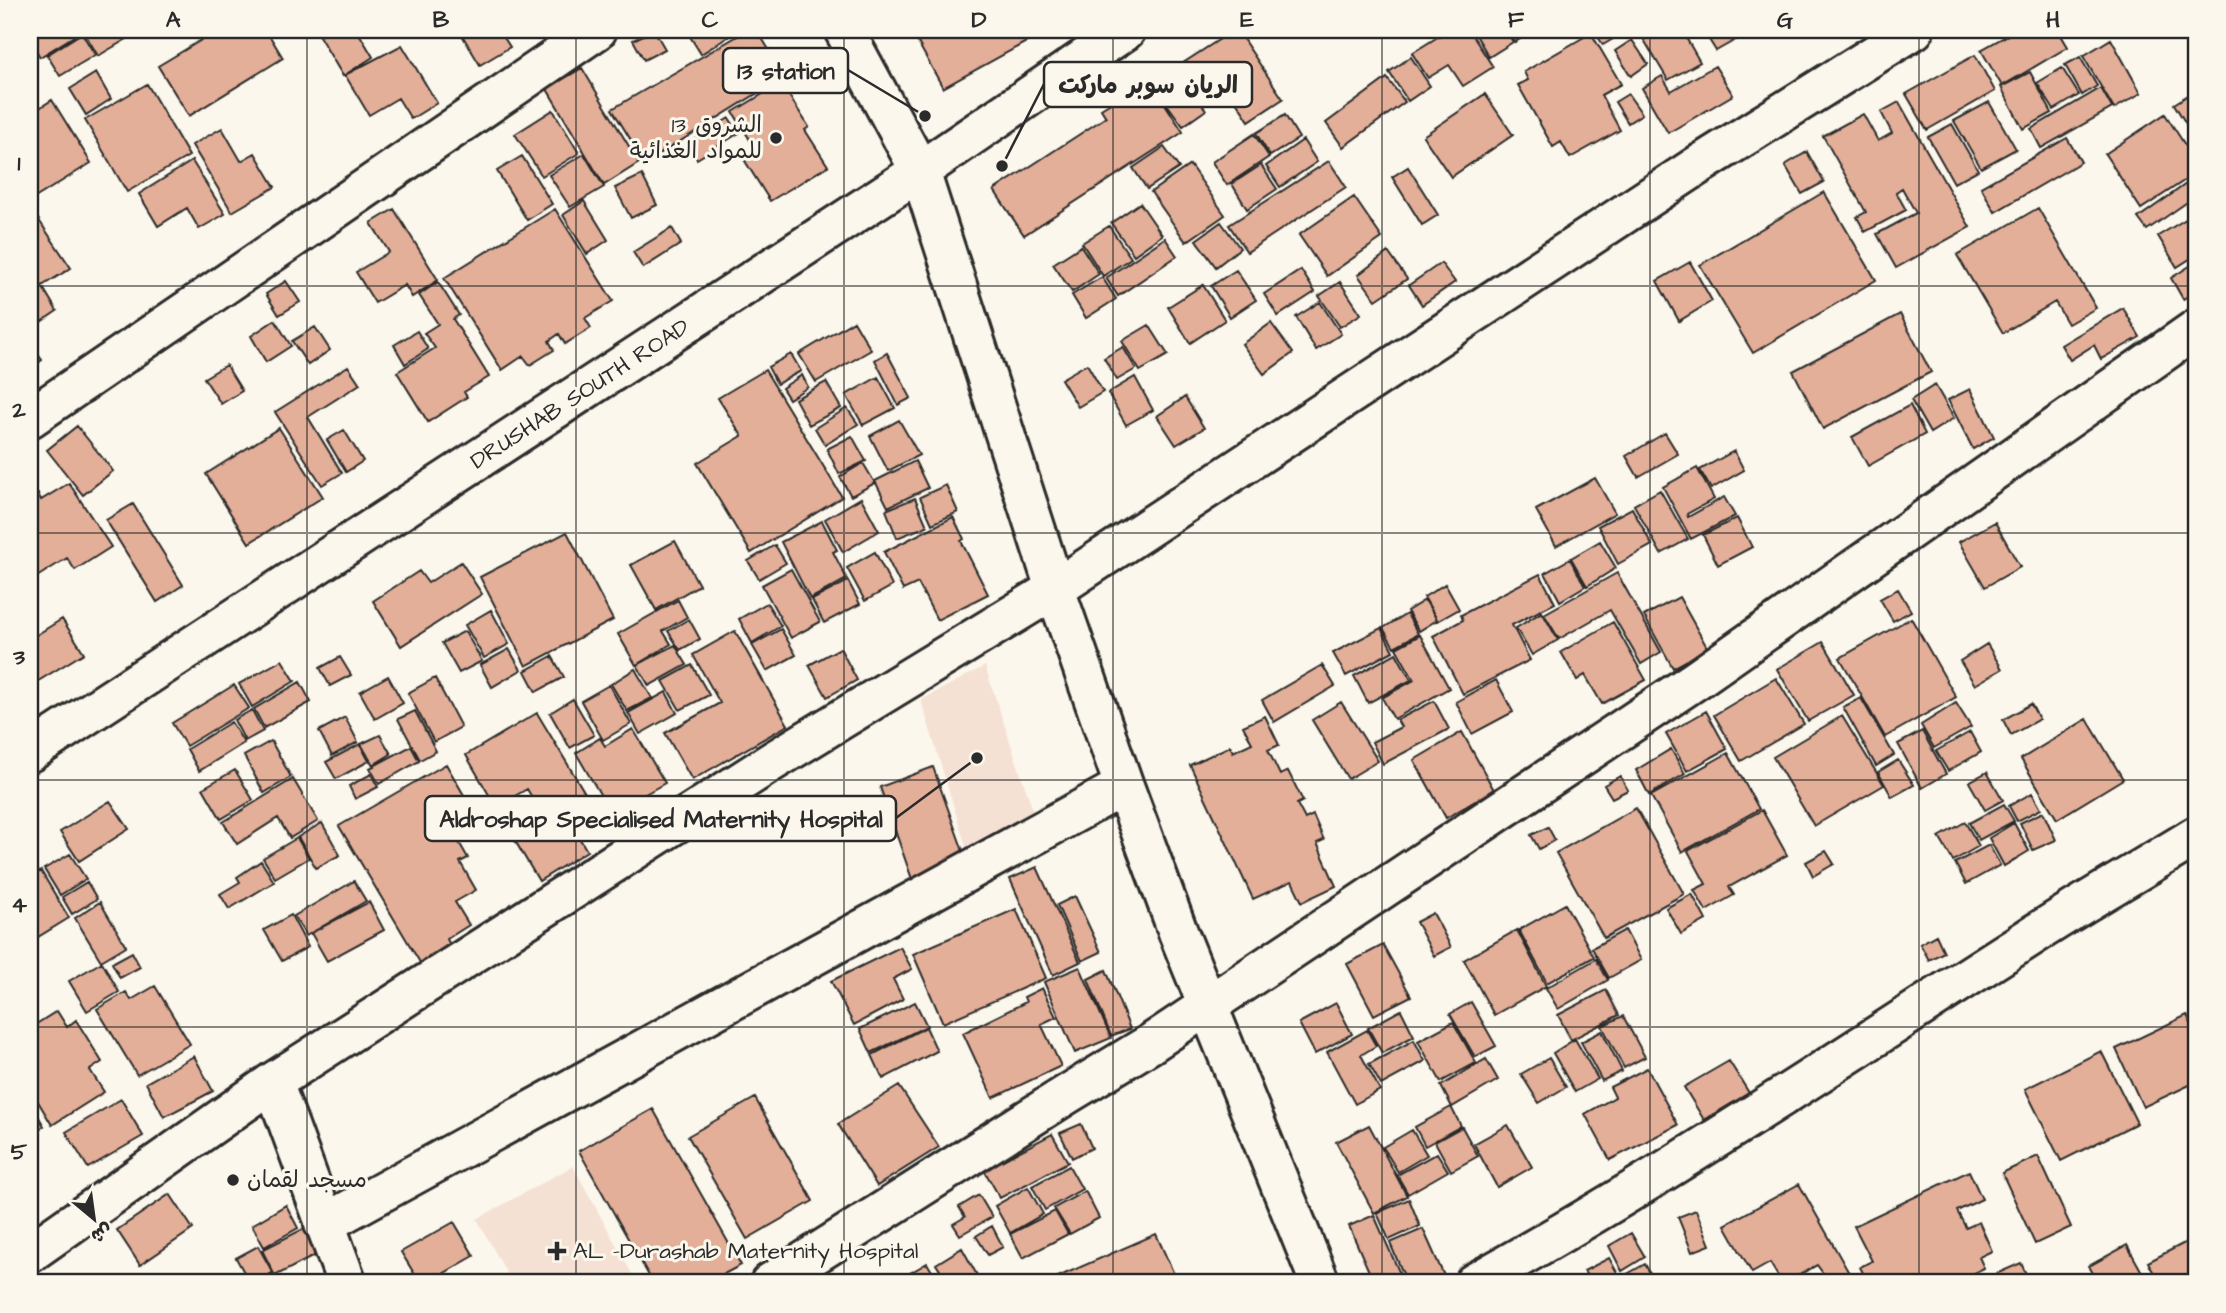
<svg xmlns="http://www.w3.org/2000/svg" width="2226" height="1313" viewBox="0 0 2226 1313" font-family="'Architects Daughter','Playpen Sans Arabic',sans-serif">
<rect width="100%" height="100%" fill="#fbf7ec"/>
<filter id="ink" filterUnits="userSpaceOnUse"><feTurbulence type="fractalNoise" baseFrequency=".0143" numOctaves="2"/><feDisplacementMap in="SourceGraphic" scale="14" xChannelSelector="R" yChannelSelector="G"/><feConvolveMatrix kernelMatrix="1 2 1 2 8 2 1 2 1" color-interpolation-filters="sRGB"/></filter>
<g filter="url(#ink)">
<path fill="#f4e1d3" d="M985,666L1035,817L969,856L921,700Z
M573,1166L637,1283H512L477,1219Z"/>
<path fill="#e4af98" stroke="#2b2b2b" stroke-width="2" d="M30,30H70L74,36L40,57L30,40Z
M83,30H142L98,56Z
M218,30H266L283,58L189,116L158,66Z
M331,30H357L373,57L343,76L319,36Z
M459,30H499L510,47L480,65Z
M654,30L665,49L644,60L633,40Z
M686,30H739L701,54Z
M748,30H757L785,76L645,163L612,109Z
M911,30H1022L1028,41L943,88Z
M1234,30H1237L1283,99L1249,121L1216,70L1193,84L1180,65Z
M1449,30H1469L1493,67L1463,86L1449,65L1428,78L1412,53Z
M1473,30H1506L1513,42L1489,57Z
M1508,30H1535L1515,42Z
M1594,30H1621L1623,33L1603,45Z
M1638,30H1694L1685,36L1700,62L1668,80Z
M1703,30H1753L1716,51Z
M2017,30H2058L2068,47L2002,86L1981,50Z
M82,33L95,55L60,76L47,55Z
M1591,33L1621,84L1601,95L1620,130L1570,158L1561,142L1553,147L1518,85L1528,80L1524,72Z
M2111,39L2141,93L2114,109L2083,56Z
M1632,40L1648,64L1631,76L1615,51Z
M402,45L437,103L411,119L398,98L369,115L345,75Z
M1975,55L1995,91L1927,130L1906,94Z
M1411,57L1430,86L1408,101L1389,72Z
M2080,57L2097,86L2082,95L2065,65Z
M1715,66L1733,95L1668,133L1642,88L1662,76L1671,91Z
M582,68L639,163L604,185L547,89Z
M2062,68L2079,95L2054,110L2037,83Z
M2030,72L2052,113L2023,129L2001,87Z
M96,73L111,99L86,115L70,89Z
M1182,77L1206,110L1183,126L1159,93Z
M1387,78L1405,102L1343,147L1326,123Z
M1149,79L1183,132L1024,235L994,190L1106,117L1101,109Z
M781,83L809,127L805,130L828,166L770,201L745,161L758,153L733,112Z
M147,84L189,156L127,192L85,120Z
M2101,88L2112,108L2041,148L2031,129Z
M2196,90V140L2174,104Z
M1485,94L1513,135L1451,177L1423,136Z
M1628,94L1642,114L1628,123L1615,102Z
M52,100L91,163L30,201V114Z
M1899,102L1970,227L1896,268L1877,234L1916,213L1902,188L1896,192L1906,210L1865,232L1857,217L1866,212L1823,136L1863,114L1878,141L1892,133L1881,112Z
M1989,102L2016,149L1981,168L1954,121Z
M553,110L579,153L542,176L515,134Z
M2165,114L2196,162V173L2141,209L2105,154Z
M1285,115L1299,138L1270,156L1256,133Z
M729,118L739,133L697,159L687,144Z
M1952,124L1978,170L1954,183L1928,137Z
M222,128L241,161L255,153L275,187L232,212L192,145Z
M1254,134L1269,157L1227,185L1212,162Z
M2067,138L2081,162L1995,212L1981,187Z
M1303,140L1317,162L1280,187L1266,166Z
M1164,147L1179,168L1147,189L1133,168Z
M1807,152L1824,182L1802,194L1785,165Z
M584,154L604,187L570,207L549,175Z
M522,156L552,204L527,220L497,171Z
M192,161L225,214L199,229L187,208L158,226L139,194Z
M1329,161L1346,187L1247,252L1229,225Z
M1190,165L1225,215L1186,242L1151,192Z
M1261,165L1277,189L1247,209L1232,184Z
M1408,167L1438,215L1422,225L1392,177Z
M642,175L657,205L631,218L615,188Z
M2196,177V196L2147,230L2138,218Z
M1824,192L1876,280L1753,353L1700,265Z
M1354,197L1382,238L1327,276L1299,235Z
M584,201L608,240L587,254L563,215Z
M1140,203L1162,235L1134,255L1111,223Z
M30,207L71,268L42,286L57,311L32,328L30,324Z
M2038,208L2096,308L2068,324L2055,302L2003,333L1957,255Z
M394,209L438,280L412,297L405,285L375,303L356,272L389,252L371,223Z
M555,209L613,301L585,318L591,328L565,344L559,334L549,341L554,350L530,365L523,356L502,370L444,278Z
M2194,214L2196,217V255L2177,267L2158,236Z
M1221,222L1240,248L1216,267L1196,240Z
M1109,226L1131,258L1103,276L1082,243Z
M672,228L681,244L643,268L633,252Z
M1165,238L1177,256L1118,296L1106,278Z
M1081,246L1099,274L1072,292L1053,264Z
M1388,252L1407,279L1376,300L1358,275Z
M1690,262L1712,301L1679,321L1657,281Z
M2196,262V291L2183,299L2171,278Z
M1441,263L1455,282L1422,305L1409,285Z
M1236,270L1256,300L1230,317L1211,286Z
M1301,270L1315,292L1278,316L1264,294Z
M1102,277L1116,299L1086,318L1072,295Z
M286,281L300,302L279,315L266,294Z
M438,282L459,315L453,319L489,377L464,392L467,397L428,422L397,372L435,348L424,333L438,324L419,295Z
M1340,282L1361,314L1340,327L1319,296Z
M1203,285L1225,320L1190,343L1168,307Z
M1320,302L1341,334L1316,350L1296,317Z
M2123,308L2140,337L2101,359L2094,345L2070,360L2061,345Z
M1900,314L1931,372L1823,429L1793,371Z
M275,320L291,346L266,362L251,336Z
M854,321L871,350L816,382L799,354Z
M1271,323L1293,353L1264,374L1242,344Z
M1149,325L1168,355L1140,371L1122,341Z
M315,327L330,350L308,365L292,341Z
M417,331L428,349L405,364L394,345Z
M30,343L42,360L30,369Z
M1123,347L1136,369L1117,380L1104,358Z
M887,353L911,398L898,405L875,360Z
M791,354L801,371L777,384L768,367Z
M1087,364L1103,392L1078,407L1061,379Z
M226,365L242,391L221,404L204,378Z
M348,366L360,384L308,417L342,473L322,485L275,412Z
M765,370L842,497L751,553L697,463L742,436L718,398Z
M802,375L808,387L789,399L782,388Z
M878,377L895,408L863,425L846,395Z
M1135,377L1153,410L1126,425L1108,393Z
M826,382L841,408L809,425L795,399Z
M1935,385L1954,418L1930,433L1911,400Z
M1970,389L1994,437L1973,449L1948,400Z
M1185,397L1204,428L1176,445L1157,416Z
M1910,405L1925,434L1868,466L1852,437Z
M847,408L858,424L825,445L815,428Z
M899,420L919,455L888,471L870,436Z
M77,426L113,471L83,495L47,450Z
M279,428L323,497L249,543L206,474Z
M344,430L363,461L346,472L327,440Z
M1665,433L1678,454L1638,477L1626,456Z
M852,436L866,461L839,474L827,449Z
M1734,451L1744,470L1711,489L1700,470Z
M915,461L928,488L888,507L875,481Z
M863,463L875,483L851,496L840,477Z
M1697,468L1714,499L1687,514L1688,517L1724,497L1735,516L1691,539L1663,487Z
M1595,478L1615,513L1556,546L1536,510Z
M69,483L111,547L75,570L67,558L32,580L30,577V499L38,494L41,500Z
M946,485L958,512L932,524L920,497Z
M1660,490L1688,539L1661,554L1634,505Z
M861,498L879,531L843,552L825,519Z
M915,498L927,526L897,538L886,510Z
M133,504L183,585L157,602L106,520Z
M1632,508L1652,545L1618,564L1598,526Z
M953,517L964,539L961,541L988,594L937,620L918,583L903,590L884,552Z
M1737,518L1752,547L1718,565L1703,535Z
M822,521L837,550L833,552L847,579L810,599L781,542Z
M1995,522L2020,567L1985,587L1959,542Z
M567,532L613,620L526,666L480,577Z
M675,541L699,585L656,610L631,565Z
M1600,541L1616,568L1587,586L1571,558Z
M775,545L786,563L759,579L748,561Z
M875,552L892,586L865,601L847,568Z
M1570,559L1585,586L1560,601L1545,573Z
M461,562L482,594L401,646L373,601L419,571L428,583Z
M791,569L820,622L791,638L762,585Z
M1617,573L1661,652L1641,664L1610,610L1559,639L1544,614Z
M1540,574L1555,603L1512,625L1530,660L1463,694L1433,636L1463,620L1461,615Z
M848,581L860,604L824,623L812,600Z
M1445,584L1459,609L1438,621L1424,597Z
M1898,589L1911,611L1893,621L1880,599Z
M1679,597L1708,649L1673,668L1644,616Z
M678,600L687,617L663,631L671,644L636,665L618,634Z
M1425,600L1437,620L1419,631L1407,611Z
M767,603L781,626L752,643L739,619Z
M491,610L509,644L484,658L465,625Z
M1542,612L1558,640L1532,655L1516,628Z
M1407,614L1418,634L1394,647L1383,628Z
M1911,618L1956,697L1885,737L1840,658Z
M62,619L84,653L30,686V639Z
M689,619L700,639L680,650L668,631Z
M1613,622L1646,680L1602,704L1585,675L1577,680L1561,652Z
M1381,628L1393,651L1346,676L1333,653Z
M781,629L796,655L767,671L752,645Z
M465,631L482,661L459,673L442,643Z
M735,631L788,725L692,780L665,733L720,703L693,655Z
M1420,635L1449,688L1394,719L1382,698L1414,680L1396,648Z
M1823,642L1854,695L1808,721L1777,669Z
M1987,644L2002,669L1975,685L1960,661Z
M675,645L687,665L649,686L637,665Z
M840,648L857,680L827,697L809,665Z
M509,649L521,670L492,687L480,665Z
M1396,653L1411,680L1368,703L1354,676Z
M552,656L564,677L536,692L525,671Z
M340,657L351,675L330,686L320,668Z
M282,660L295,681L252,707L239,684Z
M692,665L709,695L680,710L663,681Z
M1322,665L1335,686L1274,722L1262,700Z
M635,669L652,698L627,711L611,684Z
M388,676L403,703L375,719L360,692Z
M435,678L461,727L434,742L408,693Z
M1776,678L1804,724L1741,761L1714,715Z
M1496,680L1513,712L1472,734L1456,702Z
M300,682L311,702L264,728L254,709Z
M234,685L249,708L186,746L172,723Z
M609,685L631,724L603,740L581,701Z
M666,692L677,713L640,734L628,713Z
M1861,698L1894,755L1876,766L1843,707Z
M573,699L594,735L570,748L550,713Z
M1434,701L1449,729L1383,764L1372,742L1401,727L1397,720Z
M1341,702L1378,761L1348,779L1312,720Z
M1956,703L1971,727L1934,748L1921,725Z
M2031,704L2039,719L2011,735L2003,720Z
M252,710L263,731L245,741L234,720Z
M415,711L436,751L420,760L398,719Z
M1706,711L1727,749L1687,771L1666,734Z
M537,713L594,808L570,822L587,851L539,881L508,829L540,811L527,789L496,807L466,755Z
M1265,716L1279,745L1268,750L1280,775L1288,771L1303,801L1297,804L1305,819L1313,815L1324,840L1317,843L1336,886L1302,902L1292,881L1253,899L1190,765L1230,746L1233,752L1252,743L1243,726Z
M1842,716L1884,785L1814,826L1773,757Z
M345,717L358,742L332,756L319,731Z
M2087,719L2123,779L2057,819L2021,759Z
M231,722L244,743L199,771L187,749Z
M633,729L665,783L611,813L576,753L600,738L605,746Z
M1922,731L1946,774L1922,788L1898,744Z
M1462,732L1494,790L1446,818L1414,760Z
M1970,732L1981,752L1948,771L1936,751Z
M380,735L391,754L373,765L361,744Z
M271,741L291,777L264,793L244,756Z
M360,744L369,761L336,779L326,762Z
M411,746L419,761L379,784L370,768Z
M1671,749L1685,774L1649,795L1636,770Z
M1728,753L1759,809L1682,852L1651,796Z
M1898,760L1914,785L1892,797L1878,772Z
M446,764L476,816L452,830L468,858L460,862L476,890L455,902L469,925L447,939L452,949L422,966L339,826Z
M933,767L963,851L913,882L880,787Z
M235,770L253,800L221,819L203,788Z
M1987,772L2003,800L1985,810L1969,782Z
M371,774L378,787L355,799L349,786Z
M1620,776L1628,790L1612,798L1604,785Z
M293,779L318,821L290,838L278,818L237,844L223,822Z
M2032,793L2041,809L2017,821L2009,806Z
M110,801L129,829L79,861L60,832Z
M2004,804L2014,821L1979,840L1969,823Z
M1636,808L1684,894L1604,938L1556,853Z
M1762,810L1787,855L1729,887L1734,895L1706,911L1694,890L1706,884L1688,851Z
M2043,812L2056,840L2033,850L2020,823Z
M1965,822L1979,846L1953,861L1939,837Z
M322,823L340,855L316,868L298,837Z
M2014,823L2029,851L2004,866L1989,838Z
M1548,827L1555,840L1539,849L1531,835Z
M297,838L309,858L275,878L263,858Z
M1989,845L2000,865L1966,884L1955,863Z
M1826,851L1834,864L1813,876L1806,862Z
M70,854L86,879L60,895L44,869Z
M261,861L274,882L229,909L220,894L240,882L237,877Z
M1037,867L1080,962L1053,975L1010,879Z
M41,871L69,918L33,940L30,935V878Z
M354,881L366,901L306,936L294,916Z
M87,882L97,899L72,914L62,897Z
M1692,894L1706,920L1681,934L1666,908Z
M1075,896L1101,952L1082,961L1057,905Z
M100,902L126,946L101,961L75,918Z
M369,902L384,930L327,961L311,933Z
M1565,904L1594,957L1547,983L1519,930Z
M1016,909L1046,978L943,1023L913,954Z
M1433,913L1451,947L1434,956L1416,922Z
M291,915L308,947L282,961L264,930Z
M1517,930L1546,986L1494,1015L1464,960Z
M1625,930L1641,960L1609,978L1592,948Z
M1936,935L1944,952L1929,960L1920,944Z
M1383,945L1411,996L1374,1015L1347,964Z
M900,947L912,969L893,979L903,999L854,1025L831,981Z
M132,952L140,967L120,978L112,963Z
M1596,959L1608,980L1558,1009L1546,988Z
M102,962L119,992L87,1011L69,981Z
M1080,967L1111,1038L1075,1053L1044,982Z
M1106,970L1130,1029L1111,1036L1088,979Z
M155,986L190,1044L137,1075L97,1009L126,992L131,1000Z
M1042,988L1056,1017L1041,1024L1061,1066L993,1098L963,1033L1026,1002L1024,997Z
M1606,990L1619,1015L1571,1040L1558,1015Z
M915,1002L927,1026L871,1053L860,1029Z
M1471,1002L1496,1046L1475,1057L1450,1014Z
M1336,1003L1352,1034L1315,1054L1299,1023Z
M1401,1010L1414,1036L1382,1053L1368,1028Z
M57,1011L67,1027L76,1020L102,1062L90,1070L104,1092L52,1125L30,1088V1028Z
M2187,1015L2196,1035V1082L2143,1107L2116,1049Z
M1623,1016L1645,1057L1624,1068L1602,1026Z
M1453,1022L1476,1063L1441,1082L1418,1041Z
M926,1027L937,1051L883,1079L872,1055Z
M1367,1030L1376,1046L1361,1055L1380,1090L1355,1104L1327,1052Z
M1602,1031L1622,1071L1602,1081L1581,1042Z
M1575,1039L1598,1079L1575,1092L1553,1053Z
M1414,1040L1425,1061L1381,1085L1369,1064Z
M2101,1051L2137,1123L2061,1161L2025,1089Z
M194,1056L213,1091L164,1117L146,1083Z
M1549,1058L1566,1087L1539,1103L1521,1074Z
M1486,1059L1498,1080L1452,1107L1441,1086Z
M1729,1061L1749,1093L1704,1120L1684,1087Z
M1647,1068L1678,1125L1610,1160L1585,1114L1615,1097L1610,1087Z
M899,1086L939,1147L877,1186L838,1124Z
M755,1098L813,1201L747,1239L688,1136Z
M121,1099L143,1136L88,1168L66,1132Z
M30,1102L44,1126L30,1135Z
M1451,1107L1461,1126L1425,1146L1415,1127Z
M653,1109L741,1265L707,1283H653L579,1151Z
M1081,1124L1092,1148L1072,1158L1060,1133Z
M1369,1125L1407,1196L1374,1213L1336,1142Z
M1508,1125L1532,1167L1497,1187L1474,1144Z
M1462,1127L1478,1156L1451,1171L1435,1142Z
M1412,1130L1427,1155L1398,1172L1383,1147Z
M1052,1134L1068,1162L1000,1198L984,1170Z
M1437,1153L1448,1171L1408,1194L1397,1175Z
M2038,1156L2071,1227L2035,1244L2002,1173Z
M1069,1166L1082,1189L1045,1210L1032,1186Z
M1969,1171L1982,1199L1957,1211L1966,1228L1979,1222L1992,1251L1979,1257L1984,1268L1953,1283H1868L1860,1267L1872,1261L1854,1226Z
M1799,1184L1849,1273L1830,1283L1817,1265L1784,1283H1782L1770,1263L1752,1273L1725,1225Z
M1028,1187L1043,1214L1010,1233L995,1206Z
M1085,1191L1099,1218L1070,1234L1054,1208Z
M170,1194L193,1229L140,1265L117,1230Z
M979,1195L992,1217L960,1235L953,1224L965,1217L959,1207Z
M1409,1199L1420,1226L1389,1240L1377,1213Z
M286,1205L298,1228L264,1247L252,1225Z
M1696,1210L1710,1245L1692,1252L1678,1217Z
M1055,1211L1068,1234L1023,1258L1010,1234Z
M1374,1215L1404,1283H1374L1349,1226Z
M454,1222L474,1256L427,1283H420L401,1252Z
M992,1226L1003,1247L988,1255L976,1236Z
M305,1228L318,1254L275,1276L262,1250Z
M1423,1229L1445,1278L1432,1283H1407L1390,1243Z
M1631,1233L1645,1257L1622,1271L1609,1246Z
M1156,1234L1178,1283H1044Z
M2196,1237V1283H2159L2148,1262Z
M2127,1245L2148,1283H2098L2089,1266Z
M258,1246L273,1273L250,1283L236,1258Z
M962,1248L978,1277L969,1283H948L936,1264Z
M1609,1258L1620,1278L1645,1264L1653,1278L1644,1283H1591L1584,1271Z
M927,1263L939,1283H903L900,1279Z
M2021,1263L2030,1283H1992L1989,1277Z"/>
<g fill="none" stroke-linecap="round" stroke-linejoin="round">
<g stroke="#2b2b2b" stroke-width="44">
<path id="minor" d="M844,30L920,171L1055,589L1124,786L1178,932L1320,1283
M30,418L597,30
M30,752L920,171L1126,30
M273,1082L347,1283
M324,1224L1124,786
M30,1253L273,1082L773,761L1055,589L1697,166L1914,30
M770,1283L1066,1095L1150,1044L1696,680L2196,329
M1474,1283C1663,1178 1842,1057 2024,941C2080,904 2139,871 2196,836"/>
</g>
<use href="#minor" stroke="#fbf7ec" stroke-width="38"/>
</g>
</g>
<path fill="none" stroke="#2b2b2b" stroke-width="2" stroke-opacity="0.55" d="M307,30V1283M576,30V1283M844,30V1283M1113,30V1283M1382,30V1283M1650,30V1283M1919,30V1283M30,286H2196M30,533H2196M30,780H2196M30,1027H2196"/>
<g fill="#2b2b2b" stroke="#fbf7ec" stroke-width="2.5">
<circle cx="776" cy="138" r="7"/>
<circle cx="233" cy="1180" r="7"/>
<path d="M553.5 1240.5h7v7h7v7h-7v7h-7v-7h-7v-7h7z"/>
</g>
<g text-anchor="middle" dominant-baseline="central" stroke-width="6" stroke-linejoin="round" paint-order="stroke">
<g font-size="23" fill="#2b2b2b" stroke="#fbf7ec" text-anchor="start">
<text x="762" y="125" text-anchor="end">الشروق 13<tspan x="762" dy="26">للمواد الغذائية</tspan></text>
<text x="247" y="1180">مسجد لقمان</text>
<text x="573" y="1251">AL -Durashab Maternity Hospital</text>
</g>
<g font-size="23" fill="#2b2b2b" stroke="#fbf7ec">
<text transform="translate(580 394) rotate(-33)">DRUSHAB SOUTH ROAD</text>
</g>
</g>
<path fill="none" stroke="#2b2b2b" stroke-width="2.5" d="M925 116L848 70M1002 166L1044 84M977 758L896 818"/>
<g fill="#2b2b2b" stroke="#fbf7ec" stroke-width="2.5">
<circle cx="925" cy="116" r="7"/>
<circle cx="1002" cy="166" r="7"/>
<circle cx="977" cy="758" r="7"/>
</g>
<g fill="#fbf7ec" stroke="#2b2b2b" stroke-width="2.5">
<rect x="723" y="48" width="125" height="45" rx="7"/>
<rect x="1044" y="62" width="208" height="45" rx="7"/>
<rect x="425" y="796" width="471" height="45" rx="7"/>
</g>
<g font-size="24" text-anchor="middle" font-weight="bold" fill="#2b2b2b">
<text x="786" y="79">13 station</text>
<text x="1148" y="93">الريان سوبر ماركت</text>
<text x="661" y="827">Aldroshap Specialised Maternity Hospital</text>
</g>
<rect width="2226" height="1313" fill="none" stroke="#fbf7ec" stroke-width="77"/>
<g transform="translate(94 1219) rotate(151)" stroke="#fbf7ec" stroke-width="5" paint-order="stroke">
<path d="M0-5L12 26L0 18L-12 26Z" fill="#2b2b2b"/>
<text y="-10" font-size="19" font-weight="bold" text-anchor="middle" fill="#2b2b2b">ش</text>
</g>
<rect x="38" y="38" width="2150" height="1236" fill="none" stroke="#2b2b2b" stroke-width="2.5"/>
<g font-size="23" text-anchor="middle" font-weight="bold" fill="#2b2b2b">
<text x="173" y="27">A</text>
<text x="441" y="27">B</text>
<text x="710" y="27">C</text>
<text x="979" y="27">D</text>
<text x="1247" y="27">E</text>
<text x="1516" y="27">F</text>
<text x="1785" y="27">G</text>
<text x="2053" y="27">H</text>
<text x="19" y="170">1</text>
<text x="19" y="417">2</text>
<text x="19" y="664">3</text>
<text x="19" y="912">4</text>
<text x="19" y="1159">5</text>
</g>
</svg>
